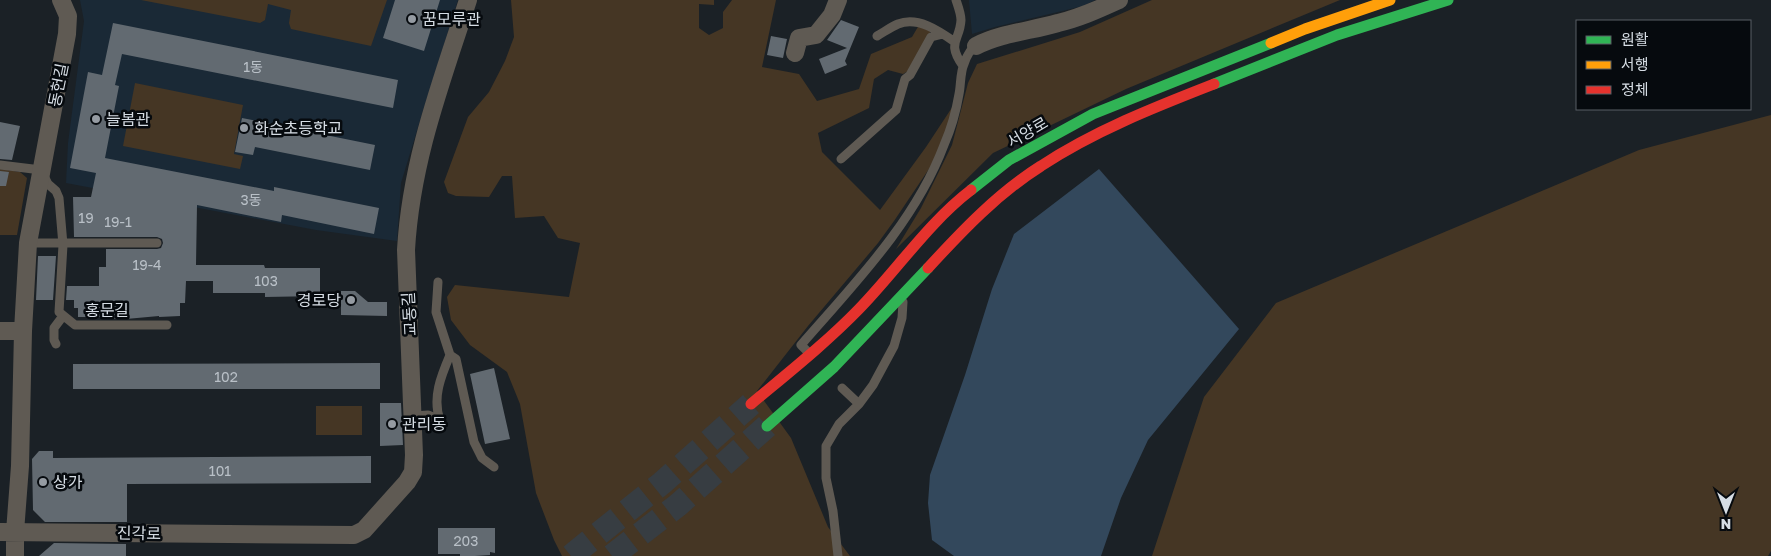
<svg xmlns="http://www.w3.org/2000/svg" width="1771" height="556" viewBox="0 0 1771 556" font-family="'Golos Text','Noto Sans KR',sans-serif">
<rect width="100%" height="100%" fill="#1b2126"/>
<path fill="#1a2936" d="M80,0H458L422,114L401,183L397,241L316,230L66,183L68,143L84,21Z
M969,0H1095L1083,6L995,27L972,34Z"/>
<path fill="#453624" d="M141,0H387L371,46L291,29L289,23L291,10L268,4L265,20L260,23Z
M511,0H714V5L699,4V28L709,35L723,28V12L732,0H776L762,67L799,74L817,101L859,89L871,54L912,37L919,25L931,31L908,71L903,74L888,70L874,79L869,108L818,133L822,152L880,210L926,147L953,106L948,127L933,163L894,221L878,243L808,326L757,391L791,438L828,527L850,556H562L554,540L536,493L520,404L507,372L470,345L451,320L447,297L455,285L569,297L580,243L558,238L544,216L515,218L512,176H502L489,197L456,196L448,193L444,182L468,117L489,92L505,61L514,37Z
M1152,0H1340L1126,89L993,153L896,249L921,208L952,145L968,83L977,64L1080,32Z
M135,83L243,105L234,154L243,156L240,169L123,146Z
M1771,115V551L1768,556H1152L1204,397L1276,303L1639,150Z
M0,169L20,172L27,178L17,235H0Z
M316,406H362V435H316Z"/>
<path fill="#33485c" d="M1099,169L1239,329L1148,440L1121,498L1101,556H954L932,540L928,503L930,475L965,375L992,289L1014,234Z"/>
<path fill="#626a71" d="M395,0H440L424,51L383,38Z
M841,20L859,27L845,61L847,65L825,74L819,59L847,48L827,40Z
M113,23L398,80L393,108L122,54L115,85L119,86L105,158L274,191V187L379,208L374,234L282,215L281,222L197,205L196,265H264L265,268H320V296L265,297V293H213V281H186L185,303H180V316L159,317V316L126,319H111V317H78V308H74V300H66L67,286H99V267H106V249H157L161,248L163,243L162,239L157,237H74L73,197H91L96,173L70,168L88,72L102,75Z
M771,36L787,39L783,58L767,55Z
M242,118L375,145L370,170L255,147L253,155L235,152Z
M0,122L20,126L12,160L0,159Z
M0,171L9,172L6,186H0Z
M38,256H56L53,300H36Z
M341,291H355L368,302H387V316L341,315Z
M380,363V389H73V364Z
M494,368L510,439L485,444L470,374Z
M380,403H401L403,445L380,446Z
M39,451H53V458L371,456V483L127,484V522H45L33,510L32,459Z
M438,528H495V553L490,552V555L475,556H460V554H438Z
M54,543L126,544V556H39Z"/>
<g fill="none" stroke-linecap="round" stroke-linejoin="round">
<path stroke="#373d42" stroke-width="24" stroke-dasharray="24 12" stroke-linecap="butt" d="M571,556L662,483L751,404
M612,556L678,505L767,426"/>
<path stroke="#5f5a53" stroke-width="9" d="M956,0C958,6 961,14 961,20C960,41 946,42 963,66
M877,36C884,32 891,27 898,24C918,16 939,31 955,42
M841,159L896,110L905,79L910,75L931,37L943,34
M0,165L41,170L48,184L56,191L59,198L63,245L59,312L75,325H167
M28,243H157
M438,282L436,312L450,355
M56,344L54,340V328L63,316
M808,352L801,345C854,284 915,222 944,145C951,129 956,112 959,94C961,85 960,73 964,64C966,58 970,49 976,46
M842,388L859,404
M414,416L428,415L440,420C432,398 441,376 450,355L456,359L474,442L482,458L494,467
M838,556L833,511L826,478V446L839,424L859,404L873,385L894,346L902,318L903,302"/>
<path stroke="#5f5a53" stroke-width="18" d="M976,46C1001,33 1031,31 1058,23C1080,18 1099,9 1119,0
M795,53L799,38L816,35L832,15L838,0
M0,331H23
M0,532L354,535L364,530L407,482L413,472L414,455L406,250C411,161 441,83 468,0
M15,556V532L20,466L23,331L28,243L67,34L68,16L61,0"/>
<path stroke="#30b455" stroke-width="11" d="M1214,84L1337,35L1448,0
M971,190L1009,160L1093,114L1271,43
M767,426L834,367L928,268"/>
<path stroke="#ff9f0a" stroke-width="11" d="M1271,43L1305,29L1390,0"/>
<path stroke="#e5322d" stroke-width="11" d="M928,268C962,231 998,193 1041,166C1094,131 1155,107 1214,84
M751,404C788,373 826,343 859,309C897,270 928,223 971,190"/>
</g>
<g fill="#959ba2" stroke="#060a0e" stroke-width="2">
<circle cx="412" cy="19" r="5"/>
<circle cx="96" cy="119" r="5"/>
<circle cx="244" cy="128" r="5"/>
<circle cx="351" cy="300" r="5"/>
<circle cx="392" cy="424" r="5"/>
<circle cx="43" cy="482" r="5"/>
</g>
<g text-anchor="middle" dominant-baseline="central" stroke-width="5" stroke-linejoin="round" paint-order="stroke">
<g font-size="14" fill="#b9c0c7">
<text x="253" y="66">1동</text>
<text x="251" y="199">3동</text>
<text x="86" y="217">19</text>
<text x="118" y="221">19-1</text>
<text x="147" y="264">19-4</text>
<text x="266" y="280">103</text>
<text x="226" y="376">102</text>
<text x="220" y="470">101</text>
<text x="466" y="540">203</text>
</g>
<g font-size="16" fill="#d6dde4" stroke="#060a0e" text-anchor="start">
<text x="422" y="19">꿈모루관</text>
<text x="106" y="119">늘봄관</text>
<text x="254" y="128">화순초등학교</text>
<text x="341" y="300" text-anchor="end">경로당</text>
<text x="402" y="424">관리동</text>
<text x="53" y="482">상가</text>
</g>
<g font-size="16" fill="#d6dde4" stroke="#060a0e">
<text transform="translate(58 85) rotate(-79)">동헌길</text>
<text transform="translate(1027 132) rotate(-30)">서양로</text>
<text x="107" y="310">홍문길</text>
<text transform="translate(409 314) rotate(-93)">교동길</text>
<text transform="translate(139 533) rotate(1)">진각로</text>
</g>
</g>
<rect x="1576" y="20" width="175" height="90" fill="#060a0e" stroke="#595e64"/>
<rect x="1586" y="36" width="25" height="8" fill="#30b455" stroke="#595e64"/>
<text x="1621" y="45" font-size="15" fill="#d6dde4">원활</text>
<rect x="1586" y="61" width="25" height="8" fill="#ff9f0a" stroke="#595e64"/>
<text x="1621" y="70" font-size="15" fill="#d6dde4">서행</text>
<rect x="1586" y="86" width="25" height="8" fill="#e5322d" stroke="#595e64"/>
<text x="1621" y="95" font-size="15" fill="#d6dde4">정체</text>
<g transform="translate(1726 511) rotate(180)" stroke="#060a0e" stroke-width="4" paint-order="stroke">
<path d="M0-4L9 19L0 12L-9 19Z" fill="#d6dde4"/>
<text y="-8" font-size="14" font-weight="bold" text-anchor="middle" fill="#d6dde4">N</text>
</g>
</svg>
